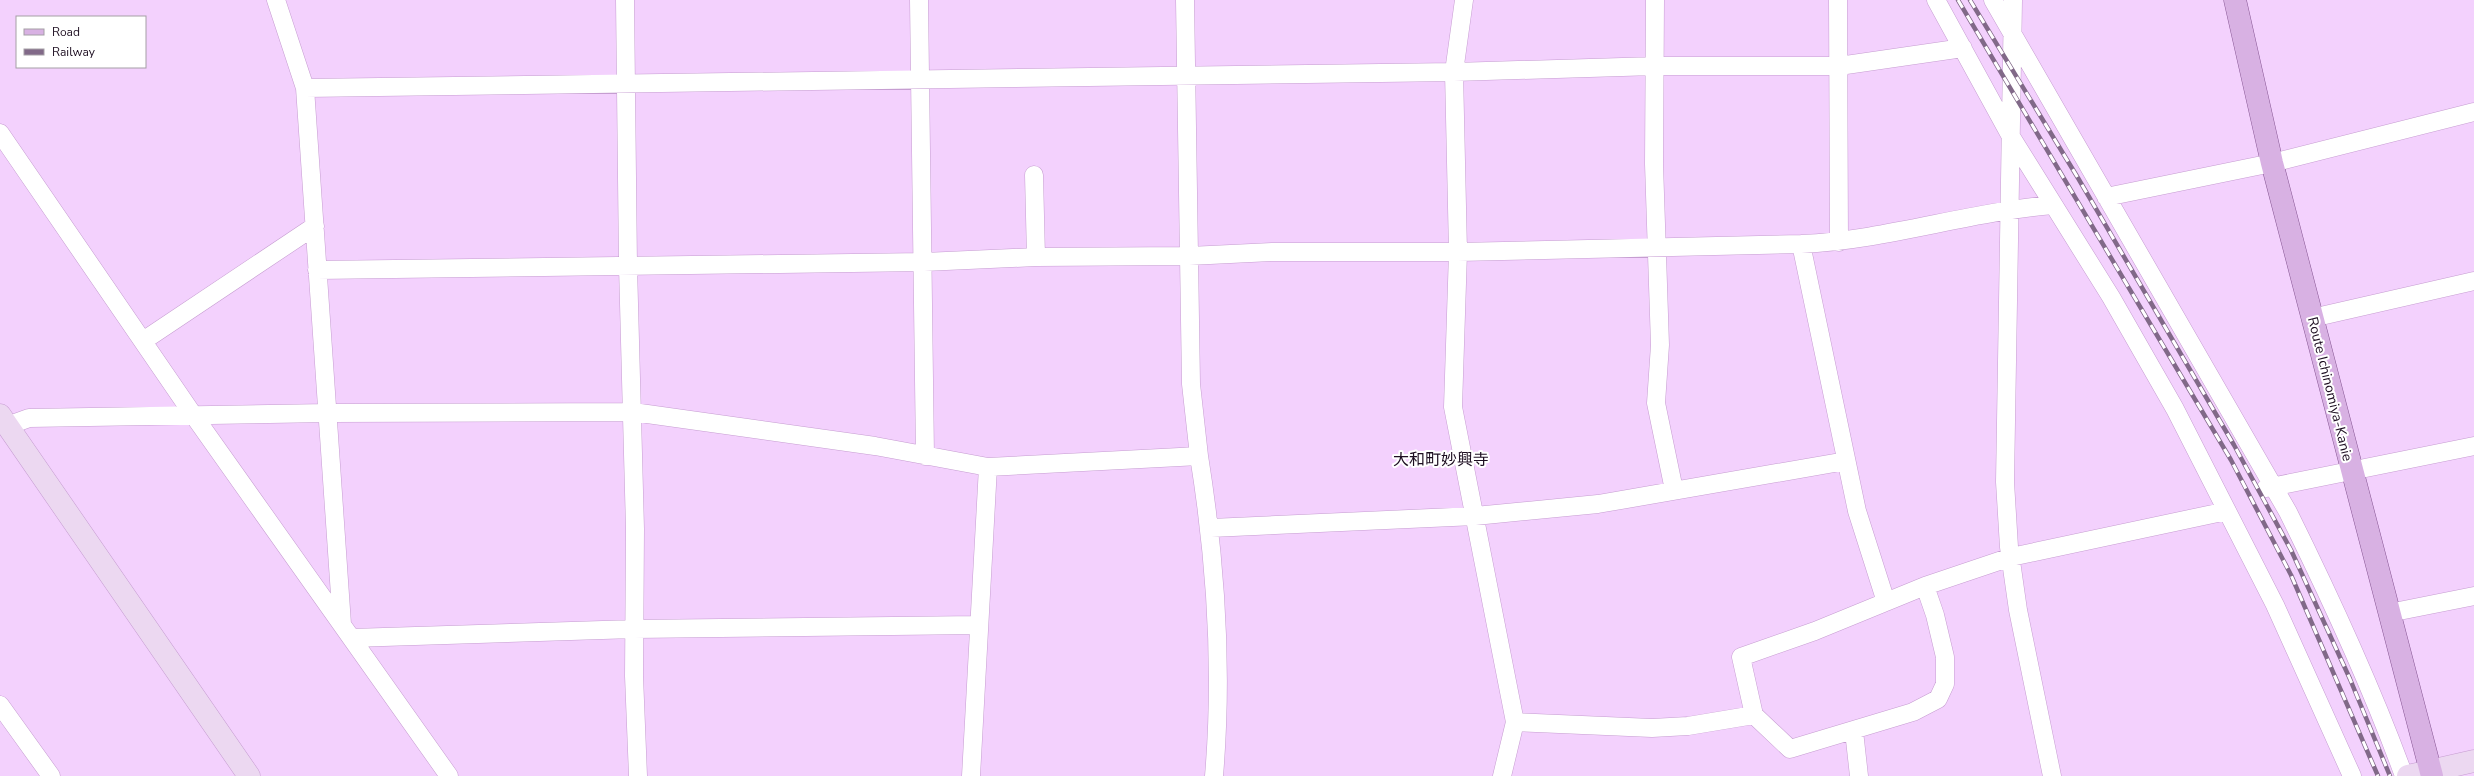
<svg xmlns="http://www.w3.org/2000/svg" width="2474" height="776" viewBox="0 0 2474 776" font-family="'Nunito Sans','Noto Sans JP',sans-serif">
<rect width="100%" height="100%" fill="#f3d1fd"/>
<g fill="none" stroke-linecap="round" stroke-linejoin="round">
<g stroke="#c69dd1" stroke-width="19">
<path id="street" d="M276,0L305,88L342,624
M625,0L628,266L635,529L634,676L638,776
M919,0L925,456
M1464,0L1454,72L1458,252L1453,407L1515,722L1502,776
M1655,0L1654,164L1660,345L1656,403L1674,490
M1838,0L1839,242
M1936,0L2010,135L2111,297L2175,409L2275,605L2352,776
M1993,0L2288,512C2331,599 2371,685 2404,776
M2013,0L2005,482L2009,547L2018,610L2052,776
M305,88L1454,72L1655,66H1839L1963,48
M0,133L194,416L449,776
M1034,175L1036,257
M2106,197L2272,163L2474,112
M1801,244L1857,511L1886,602
M317,270L924,262L1036,257L1189,256L1272,252H1458L1801,244C1887,240 1968,212 2053,205
M2312,318L2474,281
M143,341L315,226
M7,426L29,418L328,413L633,412L875,446L988,467L1199,456L1191,384L1185,0
M1199,456C1216,562 1223,669 1214,776
M2266,488L2474,446
M1211,528L1475,516L1598,504L1846,461
M2389,613L2474,596
M352,638L634,629L979,625
M0,705L51,776
M1754,715L1741,657L1815,631L1925,586L2011,557L2227,511
M1515,722L1652,728L1688,726L1754,715L1790,749L1913,712L1938,699L1945,684V657L1935,615L1925,586
M1854,731L1859,776
M971,776L988,467"/>
</g>
<g stroke="#c69dd1" stroke-width="23">
<path id="secondary" d="M0,415L249,776
M2408,776L2474,761"/>
</g>
<g stroke="#865693" stroke-width="23">
<path id="primary" d="M2235,0L2272,163L2432,776"/>
</g>
<use href="#street" stroke="#fff" stroke-width="18"/>
<use href="#secondary" stroke="#ecd8f1" stroke-width="22"/>
<use href="#primary" stroke="#d8b1e3" stroke-width="22"/>
<g stroke="#816988" stroke-width="4.5">
<path id="rail" d="M1958,0L2231,460L2291,575L2378,776
M1970,0L2078,178L2234,445L2291,550L2350,679L2390,776"/>
</g>
<use href="#rail" stroke="#fff" stroke-width="3" stroke-dasharray="9" stroke-linecap="butt"/>
</g>
<g text-anchor="middle" dominant-baseline="central" stroke-width="4" stroke-linejoin="round" paint-order="stroke">
<g font-size="14" fill="#1d0e21" stroke="#fff">
<text transform="translate(2330 389) rotate(76)">Route Ichinomiya-Kanie</text>
</g>
<g font-size="16" fill="#1d0e21" stroke="#fff">
<text x="1441" y="460">大和町妙興寺</text>
</g>
</g>
<rect x="16" y="16" width="130" height="52" fill="#ffffff" stroke="#a59fa6"/>
<rect x="24" y="29" width="20" height="6" fill="#d8b1e3" stroke="#a59fa6"/>
<text x="52" y="36" font-size="12" fill="#1d0e21">Road</text>
<rect x="24" y="49" width="20" height="6" fill="#816988" stroke="#a59fa6"/>
<text x="52" y="56" font-size="12" fill="#1d0e21">Railway</text>
</svg>
